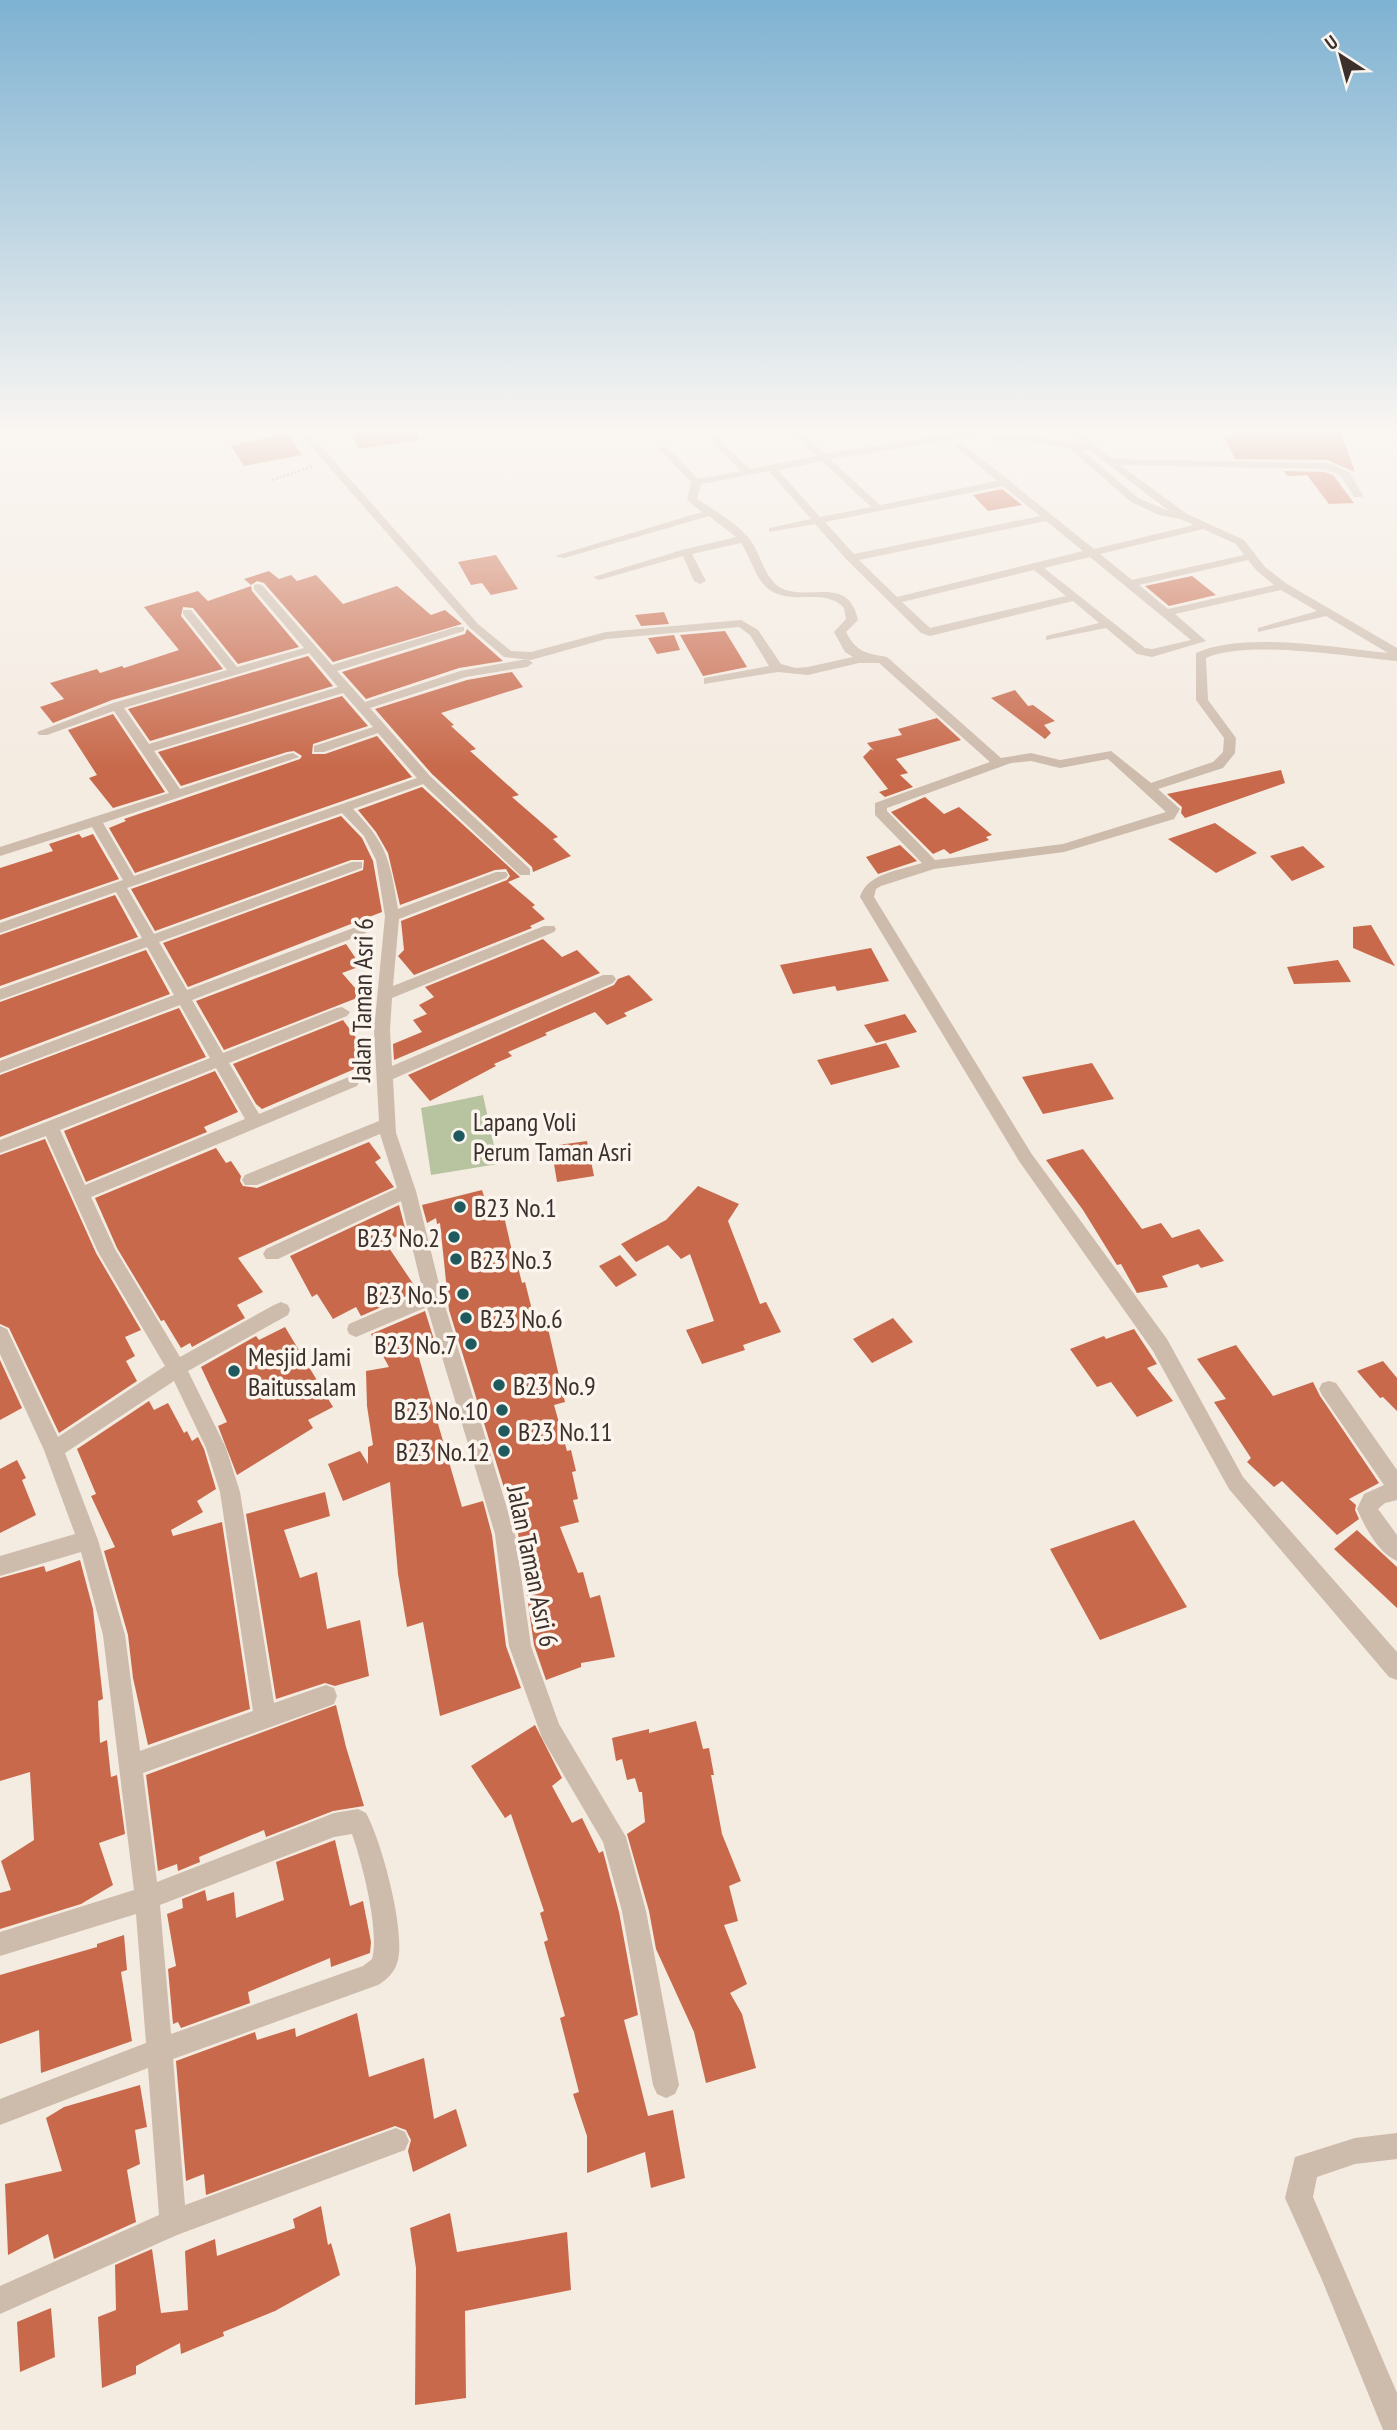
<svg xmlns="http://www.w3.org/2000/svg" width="1397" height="2430" viewBox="0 0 1397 2430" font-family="'PT Sans Narrow',sans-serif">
<rect width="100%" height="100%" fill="#f4ebe1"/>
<path fill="#b8c4a0" d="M483,1095L498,1164L431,1175L421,1108Z"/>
<path fill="#c8694b" d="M348,428H418L419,440L359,449Z
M1232,428H1339L1355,472L1327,460L1235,459L1224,436H1235Z
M287,433L302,455L244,466L231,446Z
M1284,471L1324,472L1333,475L1354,503L1329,504L1307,475L1287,476Z
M1002,489L1022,505L988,511L973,495Z
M496,555L518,589L491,595L482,583L471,585L458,562Z
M269,571L279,579L291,575L297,581L316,575L343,604L397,586L431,615L445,610L462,624L333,662L264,583L257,581L251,585L244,579Z
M1192,576L1216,595L1169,606L1145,586Z
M251,586L252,591L299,647L238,664L193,608L183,607L181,616L223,669L112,700L53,723L40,707L64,699L50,683L97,669L100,673L122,666L124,668L179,650L144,607L198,591L208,601Z
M664,612L669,624L641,626L635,615Z
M467,629L503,661L459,668L366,699L342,672L465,634Z
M725,631L747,667L703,676L680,635Z
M674,635L680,650L657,654L648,638Z
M308,656L333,686L150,741L128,709Z
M512,672L523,687L441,713L454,725L451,726L476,749L470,751L519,795L512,797L558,837L553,839L571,856L533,872L532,867L432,774L375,709L467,680Z
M1015,690L1028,706L1033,705L1055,721L1044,725L1051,733L1045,739L991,698Z
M342,696L368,726L313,744L312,754H325L377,736L412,777L135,873L109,828L126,821L124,819L300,759L302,756L294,751L287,752L181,786L158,752Z
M113,714L165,792L113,808L89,778L97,775L68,730Z
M937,718L961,740L896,759L908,773L900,775L913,787L885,797L879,792L888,789L863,757L871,749L874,751L867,743L902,735L898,729Z
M1281,770L1285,783L1185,818L1181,813L1182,807L1167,794Z
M422,787L520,877L508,882L535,905L532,907L545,919L530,926L532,928L414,975L398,956L404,950L401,921L507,880L510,876L506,869L495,870L400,905L388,853L376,832L358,810Z
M925,797L944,814L959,807L992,835L986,837L989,840L950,854L944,849L933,854L891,812Z
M341,816L362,838L373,861L382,912L188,987L163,943L363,870L364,860H351L155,931L131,889Z
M1215,823L1257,853L1216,873L1168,839Z
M79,834L82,838L93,834L119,879L0,920V868L53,851L49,844Z
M900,845L917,861L878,874L866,857Z
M1303,846L1325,867L1292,881L1270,856Z
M115,895L138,937L0,986V935Z
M1371,925L1395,966L1353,948V927Z
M543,939L562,957L577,950L600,973L394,1060L393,1044L422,1032L413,1020L427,1014L419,1005L434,997L425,987Z
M346,944L361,966L342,973L362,996L224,1050L196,1001Z
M871,948L889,981L837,991L835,986L793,994L780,965Z
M146,950L170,994L0,1058V1002Z
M1338,960L1351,982L1294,984L1287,967Z
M629,975L653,1000L624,1013L627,1016L607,1025L595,1012L545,1033L547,1035L508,1052L512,1056L494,1064L496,1066L430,1101L408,1075L614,985L618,979Z
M179,1008L206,1057L0,1137V1075Z
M905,1014L917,1032L876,1043L864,1025Z
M343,1020L373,1061L262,1109L256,1104L233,1064Z
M886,1043L900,1067L831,1085L817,1060Z
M1092,1063L1114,1099L1043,1114L1022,1077Z
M215,1071L238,1112L204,1127L207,1132L86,1182L64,1131Z
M45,1139L96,1253L141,1330L125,1337L135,1356L126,1361L137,1381L59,1433L9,1328L0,1324V1155Z
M587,1141L594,1176L557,1182L551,1146Z
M369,1142L381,1158L375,1162L394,1187L238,1258L263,1292L237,1305L245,1318L192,1347L190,1343L181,1348L164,1320L161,1321L117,1248L95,1198L216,1148L226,1163L231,1161L241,1176L240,1181L243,1186L257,1188Z
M1083,1149L1142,1229L1161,1223L1172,1238L1199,1229L1224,1261L1201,1268L1198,1264L1162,1276L1168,1287L1137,1293L1121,1264L1117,1265L1083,1210L1046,1160Z
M698,1186L739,1204L728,1221L760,1304L766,1302L781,1332L743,1345L745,1350L702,1364L686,1330L714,1321L690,1254L681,1259L668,1245L636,1262L621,1244L666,1220Z
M482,1190L490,1215L503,1212L512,1251H514L522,1283L525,1282L536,1326L547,1324L565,1402L554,1405L567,1451L571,1450L576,1471L572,1472L578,1499L573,1500L579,1522L560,1527L578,1573L583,1572L590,1598L600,1595L615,1657L581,1663V1667L546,1680L534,1645L518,1533L449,1310L440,1223L437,1224L436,1218L427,1223L422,1205Z
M399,1205L406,1232L385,1242L418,1291L361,1316L356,1307L333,1319L317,1294L312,1297L290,1256Z
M620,1255L637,1275L616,1287L599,1266Z
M425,1311L435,1343L417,1351L462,1507L483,1501L492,1535L506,1646L521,1688L440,1716L423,1622L407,1627L398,1574L390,1482L343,1501L328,1464L360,1451L368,1464V1447L373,1445L367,1406L366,1371L389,1367L371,1334Z
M893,1318L913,1342L872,1363L853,1339Z
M285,1327L333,1407L308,1420L313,1428L237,1475L218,1426L227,1422L201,1367L256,1336L259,1340Z
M1134,1329L1157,1364L1147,1368L1173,1401L1137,1417L1111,1382L1097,1387L1070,1349L1104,1336L1106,1339Z
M1236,1345L1273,1396L1313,1382L1320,1396L1379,1483L1349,1499L1356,1505L1355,1510L1359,1519L1337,1535L1282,1481L1274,1487L1247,1462L1251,1458L1214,1402L1226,1399L1197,1359Z
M0,1360L22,1408L0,1420Z
M1383,1361L1397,1378V1411L1383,1397L1380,1398L1357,1371Z
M149,1401L154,1410L168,1403L184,1433L187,1431L192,1441L198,1437L204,1449L216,1489L197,1501L203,1512L171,1530L173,1536L222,1522L250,1709L148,1745L133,1678L128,1635L104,1551L115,1547L91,1496L96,1494L77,1449Z
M17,1460L26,1478L22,1480L36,1515L0,1533V1469Z
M325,1492L330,1516L284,1530L300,1578L317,1572L327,1629L360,1620L369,1676L335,1686L325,1683L276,1699L246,1514Z
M1134,1520L1187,1607L1100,1640L1050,1549Z
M1357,1530L1397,1567V1608L1334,1549Z
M80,1560L93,1609L103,1699L98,1701L100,1743L107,1740L111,1777L117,1775L125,1834L99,1843L113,1885L81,1904L0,1929V1893L11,1890L1,1861L34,1840L30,1772L0,1781V1578L44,1566L46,1572Z
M336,1705L346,1747L364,1806L333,1811L266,1837L264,1830L199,1857L200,1862L178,1871L177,1864L158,1871L146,1775Z
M696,1721L703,1749L709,1748L714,1775H711L722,1834L741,1881L729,1886L738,1921L724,1925L747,1984L730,1993L742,2014L756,2068L706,2083L694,2032L656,1949L649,1911L627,1834L645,1822L642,1792H639L635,1778L627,1780L622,1759L616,1761L612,1738L649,1729V1733Z
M535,1725L562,1778L552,1786L572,1823L582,1818L599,1853L603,1851L619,1912L638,2015L624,2020L648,2116L673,2110L685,2178L651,2188L645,2152L587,2173V2136L573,2094L579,2092L560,2018L565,2016L544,1942L548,1940L540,1913L544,1911L511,1814L505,1818L471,1766Z
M335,1840L350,1906L363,1901L371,1942L370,1953L331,1967L330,1958L248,1992L250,2003L181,2028L178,2022L173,2024L168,1969L176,1966L167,1914L183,1908L182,1899L205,1890L207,1901L234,1892L236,1918L284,1900L276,1862Z
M124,1935L127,1970L121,1972L132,2041L41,2073L39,2030L0,2044V1975L97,1947V1944Z
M357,2013L369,2077L424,2058L434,2119L456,2109L467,2146L413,2172L408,2151L411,2140L406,2130L395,2126L206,2195L204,2174L186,2181L176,2061L255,2032L257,2040L295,2028L296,2037Z
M140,2085L147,2127L135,2130L140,2164L127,2170L136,2222L54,2259L48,2234L8,2255L5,2184L62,2171L46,2118L64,2107Z
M321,2206L328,2245L331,2243L340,2275L275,2311L223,2332L224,2336L181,2354L180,2343L136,2366V2374L102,2388L98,2317L116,2310L115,2265L152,2249L161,2313L188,2310L185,2251L215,2239L217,2256L295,2228L293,2219Z
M450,2213L457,2252L567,2232L571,2290L465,2311L466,2398L415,2405L416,2268L410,2228Z
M51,2308L55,2357L20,2372L17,2322Z"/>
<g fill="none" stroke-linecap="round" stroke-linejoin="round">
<path stroke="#b9a596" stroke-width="2.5" stroke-dasharray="2 2" stroke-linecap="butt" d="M272,480L314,466"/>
<path fill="#cdbbac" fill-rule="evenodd" d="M295,428H305L478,624L511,651L531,652L606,632L741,620L758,630L781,664L796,668L808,667L853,657L845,652L834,632L846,619L844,608C825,587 792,606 770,590C755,580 751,557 741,543L692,554L706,581L700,584L694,581L683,556L599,580L593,577L682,550L736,537L709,516L564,558L555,556L702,512L687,500L691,482L658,448L666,446L698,479L741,471L710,439L708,437L713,434L750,469L816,456L796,437V433L799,432L825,454L990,428H1012L1007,431L830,459L880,505L997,481L953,444L961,442L1094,549L1194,525L1180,519L1159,515L1131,502L1069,448L1016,440L994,442L989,439L991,437L1016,434L1084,444L1065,428H1075L1113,459L1327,463L1349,472L1363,495L1362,497H1354L1341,476L1325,469L1120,465L1187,514L1244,540L1265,567L1287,584L1397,648V661C1350,657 1247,639 1206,658L1208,700L1236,738L1235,753L1223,768L1158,789L1180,809L1174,819L1064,852L934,869L881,886L876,889L874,897L1031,1153L1167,1339L1243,1477L1397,1652V1680L1389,1677L1229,1489L1153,1351L1019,1161L860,897C867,873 901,870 922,863L875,815V803L990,762L879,663H859L808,675L778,672L704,684V678L769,666L750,635L739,627L606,639L531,660L504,657L470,628ZM1082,450L1092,452L1169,511L1138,498ZM822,461L871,507L820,517L778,470ZM769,471L811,519L769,528V532L815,524L847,560L921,633L930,636L1073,601L1099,623L1046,636V640L1106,628L1137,654L1152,657L1206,641L1175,614L1281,590L1317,611L1258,628V632L1326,616L1388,653C1335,648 1244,631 1196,653V700L1224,738L1223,752L1213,762L1151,783L1111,751L1060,760L1031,753L1001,758L887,657C866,653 857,653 846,632L858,620C848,574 810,602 781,588C764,579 761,553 749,538C735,522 715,511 697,499L701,484ZM1003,486L1040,516L854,554L825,522ZM1046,521L1083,551L897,597L859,560ZM1203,529L1236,544L1244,555L1132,580L1100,554ZM1090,557L1191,640L1152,649L1145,648L1044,568ZM1248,560L1257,571L1274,585L1168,609L1139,585ZM1034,570L1066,596L930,628L902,602ZM1108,759L1166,812L1063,844L935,860L887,811V808L1011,763L1031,761L1060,768Z
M258,584L262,585L332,665L456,627H464V631L337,671L365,702L460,671L527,659L533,663L527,667L466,677L370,708L430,776L530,869V875H520L423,784L353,809C388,845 390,861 398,909L496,872H506L508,875L506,878L399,919L393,986L544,926H554L556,929L554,932L392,998L390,1030L392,1066L603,975H613L616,979L613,983L393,1079L396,1133L416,1191L442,1296L515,1534L531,1646L559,1724L626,1837L646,1911L679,2085L675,2094L666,2098L657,2094L653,2085L622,1911L603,1842L542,1738L509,1646L495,1534L427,1307L356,1337L349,1334L347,1329L349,1324L423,1292L401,1201L278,1259H266L263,1254L266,1249L397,1188L380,1134L257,1185H245L242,1180L245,1175L379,1121L374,1030L385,916L376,860L364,836L342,813L127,888L154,934L352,862H362V868L159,942L187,990L356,927H366L368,930L366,933L192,1000L223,1053L337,1008L342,1007L350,1012L347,1016L229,1063L259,1114L351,1076L359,1082L357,1086L91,1197L115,1249L180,1357L274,1305L281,1302L288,1305L290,1310L288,1315L188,1371L226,1448L240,1492L274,1703L326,1685L334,1688L337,1696L334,1704L326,1707L143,1773L157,1882L334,1813L358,1809L366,1813C382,1842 405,1929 398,1960C395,1972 388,1979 378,1985L173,2059L185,2205L396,2128L405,2132L409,2141L405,2150L177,2235L0,2314V2286L159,2215L148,2068L0,2125V2099L146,2043L136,1914L0,1956V1932L134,1890L103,1635L81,1552L0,1576V1556L75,1534L44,1450L0,1354V1326L7,1329L58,1437L165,1366L98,1252L46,1136L0,1153V1140L210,1058L180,1005L0,1073V1061L174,995L147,947L0,1000V989L142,938L116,892L0,933V923L123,880L92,827L0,856V847L169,793L114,711L47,735H39L37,732L113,703L227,670L183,614V610H191L237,667L304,648L254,589V585ZM309,653L338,687L149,744L124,708ZM343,693L373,727L314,746V752H324L378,733L417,778L134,876L103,823L299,757L293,753L288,754L180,789L154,751ZM216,1068L245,1119L85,1185L60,1130ZM174,1381L206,1448L220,1492L253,1711L140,1751L125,1635L98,1540L65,1453ZM352,1834C362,1862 380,1931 372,1959L363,1966L171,2034L160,1905L334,1837Z
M1329,1381L1336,1383L1397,1470V1500L1385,1503L1378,1509L1397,1535V1561C1378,1553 1365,1527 1357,1509L1364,1494L1384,1485L1322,1395L1319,1389L1322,1383Z
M1397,2133V2159L1355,2164L1317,2177L1313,2197L1397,2393V2430H1383L1322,2280L1285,2198L1295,2157L1355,2138Z"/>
</g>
<linearGradient id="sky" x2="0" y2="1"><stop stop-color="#7eb2d2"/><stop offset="0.56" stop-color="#faf6f2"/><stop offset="1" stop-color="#faf6f2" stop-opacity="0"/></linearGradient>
<rect width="1397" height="768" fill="url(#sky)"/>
<g fill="#1f5a5e" stroke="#fbf5ee" stroke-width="2.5">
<circle cx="459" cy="1136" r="7"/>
<circle cx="460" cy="1207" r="7"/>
<circle cx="454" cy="1237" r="7"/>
<circle cx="456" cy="1259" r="7"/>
<circle cx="463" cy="1294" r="7"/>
<circle cx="466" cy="1318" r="7"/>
<circle cx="471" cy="1344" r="7"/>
<circle cx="234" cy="1371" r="7"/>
<circle cx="499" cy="1385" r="7"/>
<circle cx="502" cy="1410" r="7"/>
<circle cx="504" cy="1431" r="7"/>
<circle cx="504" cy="1451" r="7"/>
</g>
<g text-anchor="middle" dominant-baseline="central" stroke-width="7" stroke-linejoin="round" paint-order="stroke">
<g font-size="26" fill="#3b302b" stroke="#fbf5ee">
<text transform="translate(362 1000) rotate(-89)">Jalan Taman Asri 6</text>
<text transform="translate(533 1566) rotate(78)">Jalan Taman Asri 6</text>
</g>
<g font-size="26" fill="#3b302b" stroke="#fbf5ee" text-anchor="start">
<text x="473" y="1121">Lapang Voli<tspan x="473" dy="30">Perum Taman Asri</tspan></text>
<text x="474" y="1207">B23 No.1</text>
<text x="440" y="1237" text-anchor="end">B23 No.2</text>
<text x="470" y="1259">B23 No.3</text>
<text x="449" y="1294" text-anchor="end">B23 No.5</text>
<text x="480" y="1318">B23 No.6</text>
<text x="457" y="1344" text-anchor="end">B23 No.7</text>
<text x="248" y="1356">Mesjid Jami<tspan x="248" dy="30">Baitussalam</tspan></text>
<text x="513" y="1385">B23 No.9</text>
<text x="488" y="1410" text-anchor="end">B23 No.10</text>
<text x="518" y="1431">B23 No.11</text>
<text x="490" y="1451" text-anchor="end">B23 No.12</text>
</g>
</g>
<g transform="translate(1341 56) rotate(324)" stroke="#fbf5ee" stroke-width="5" paint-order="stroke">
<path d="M0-5L12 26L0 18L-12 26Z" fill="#3b302b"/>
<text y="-10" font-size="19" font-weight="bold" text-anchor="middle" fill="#3b302b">U</text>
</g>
</svg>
